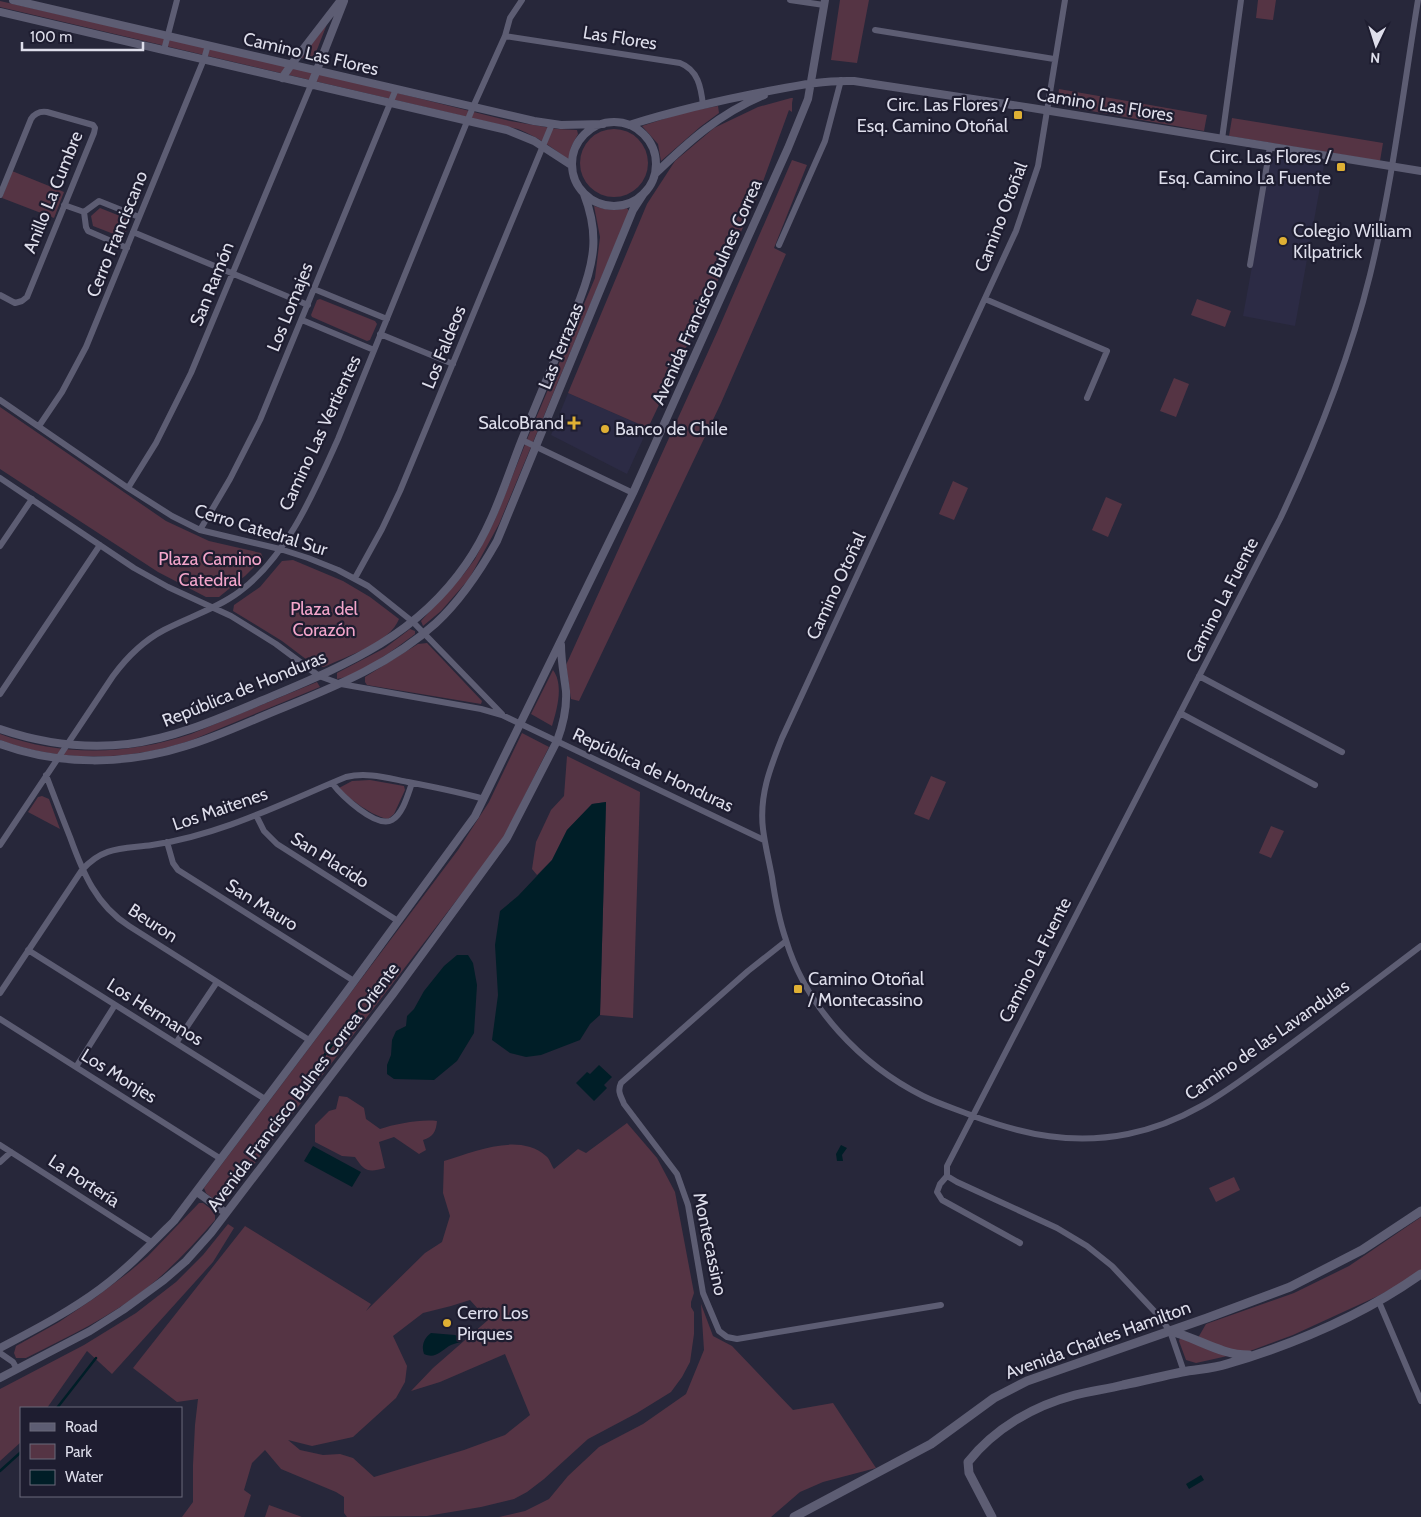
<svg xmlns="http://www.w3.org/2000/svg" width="1421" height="1517" viewBox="0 0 1421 1517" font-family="Cabin,sans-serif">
<rect width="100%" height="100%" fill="#27273a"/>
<path fill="#2c2b45" d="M1272,156L1324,165L1295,326L1243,316Z
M568,393L648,428L627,474L551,435Z"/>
<path fill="#553444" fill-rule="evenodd" d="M840,0H869L857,63L831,60Z
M1258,0H1276L1273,20L1256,18Z
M0,1L309,71L510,121L557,129L577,130L578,134L571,147L570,158L567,159C551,146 537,137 518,129L0,7Z
M327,24L313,60L301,58Z
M1059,89L1207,115L1204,131L1057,105Z
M791,98H793L792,103V112L789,110L757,198L648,428L568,393L647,204L675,161L714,128L758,107Z
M718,106L719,113L700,127L661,161L658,144L642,126L685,112Z
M1232,118L1383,143L1380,161L1229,136Z
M580 163a34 34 0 1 1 68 0a34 34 0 1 1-68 0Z
M792,160L807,165L774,248L786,254L721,403L579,701L571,699L566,665L718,330Z
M12,171L64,192L54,218L2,198Z
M594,206C606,210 614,211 627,208L629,211L499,524L469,579L441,611L423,626L421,621L463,575L475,559L495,520L528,437L595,278L600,237Z
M100,208L130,220L124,238L93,226L91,216Z
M320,299L375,321L377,324L370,340L367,341L312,317L311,315L317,300Z
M1197,299L1231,311L1225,327L1191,315Z
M1174,378L1189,384L1176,417L1160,411Z
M0,407L166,521L209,541L261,553L263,558L245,576L219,597H206L158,572L0,469Z
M953,481L968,488L954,520L939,514Z
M1106,497L1122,504L1108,537L1092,530Z
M293,560L343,581L370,597L399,619C390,643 347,656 324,667L315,666L282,641L233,611L234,605L260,587L282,561Z
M410,629L415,631V634C398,647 357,677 337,679V673L385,648Z
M427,643L482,701L481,704L367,685L365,682V677L418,644Z
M553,670C564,685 557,709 552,726L531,714Z
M317,682L320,687L192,740C131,761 61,763 0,740V734C62,757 129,755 191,734Z
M522,733L549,747L502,841L225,1202L219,1204L206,1193L204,1188L458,850L489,802Z
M567,756L640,792L633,1018L600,1015L606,802L592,804L567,830L552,860L537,875L532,869L536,842L551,810L564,796Z
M931,776L946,782L929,820L914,814Z
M370,780L404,786L405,790L394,814L388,819C374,817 349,799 339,788L352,781Z
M42,796L49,799L60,829L28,812L38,797Z
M1271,826L1284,831L1271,858L1259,853Z
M339,1096L347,1097L364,1108L366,1119L380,1129C395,1124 421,1119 437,1121C436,1132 433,1137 423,1140L426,1150L419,1154L394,1137L379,1142L385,1168C368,1173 364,1171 355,1157L342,1156L315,1142V1125L329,1111L336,1109Z
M627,1123L657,1158L675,1192L694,1293L691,1302V1307L694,1312V1334L690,1362L682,1377L671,1392L637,1413L588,1439L544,1479L527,1492L514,1499L481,1507L427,1516L347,1517L344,1513V1497L336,1492L281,1469L265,1450L252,1463L244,1490L251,1495L244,1517H182L193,1502V1465L195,1425L198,1399L177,1402L133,1368L245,1226L371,1304L366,1311L425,1253L442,1242L450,1216L443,1193L444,1161C474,1152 518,1132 546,1156C550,1159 551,1165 554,1169L578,1149L586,1153ZM470,1300L488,1320L433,1368L411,1391L440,1382L505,1354L530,1415L505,1435L464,1450L374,1477L353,1458L340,1454L323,1455L300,1450L288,1440L312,1446L353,1437L396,1398L405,1382L407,1366L393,1336L423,1313L451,1306Z
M1234,1177L1240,1190L1216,1202L1209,1188Z
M199,1203H203L215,1212V1220C194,1244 173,1267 148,1287C111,1317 67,1337 26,1358H16L14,1353L16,1346L59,1322L96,1297L129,1272L148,1256Z
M1421,1217V1270L1411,1278L1378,1296L1293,1335L1250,1351L1196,1363L1186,1360L1179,1341L1180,1338L1195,1343L1206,1324L1294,1293L1349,1266Z
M228,1224L234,1228L213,1262L112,1374L87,1351L47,1408H21V1442L0,1461V1389L84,1345L136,1313L176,1282L203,1255Z
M701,1304L713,1336L732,1346L793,1410L833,1403L876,1468L823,1482L800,1492L771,1517H499L525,1511L549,1499L568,1476L599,1447L643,1424L686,1394L704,1350Z
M269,1505L302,1517H265Z"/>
<path fill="#001e27" d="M606,802L600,1015L590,1024L580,1040L541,1055L526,1057L510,1053L492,1040L498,995L495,945L500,911L518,896L552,860L567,830L592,804Z
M457,955H468L473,963L477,985L474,1033L457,1061L434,1080L394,1079L387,1074V1065L391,1055L392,1040L396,1031L406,1026L407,1016L414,1009L424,991L444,966Z
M599,1065L612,1077L604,1085L607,1088L594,1101L576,1083L587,1072L590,1074Z
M841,1145L847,1148L842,1155L843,1161H837L836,1154Z
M313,1146L361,1172L352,1187L304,1161Z
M431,1333L455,1335L459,1337L461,1342C457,1343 452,1344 449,1346C440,1352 435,1359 424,1354C421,1346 424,1338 431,1333Z
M1201,1475L1204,1480L1189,1489L1186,1484Z"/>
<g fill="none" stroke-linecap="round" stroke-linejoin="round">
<path stroke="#001e27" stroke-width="2.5" d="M300,1088L358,1010
M57,1408L96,1358
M0,1471L21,1452"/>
<path stroke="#5d5d73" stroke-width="6" d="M790,0L824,5
M1065,0L1038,166L1016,231L782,738C770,768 759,796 763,829C765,845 769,861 772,877C775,898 779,920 786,940C806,1007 861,1065 923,1096C939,1104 956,1109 973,1116C1025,1135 1073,1145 1128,1134C1190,1122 1233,1086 1283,1050C1329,1016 1375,981 1421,946
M875,30L1054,59
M505,36L680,63C698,70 701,87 703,105
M164,50L177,0
M1222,139L1241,0
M0,195L31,119C35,113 40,111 47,112L93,125L95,128L94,133L27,297L22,301L15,303L0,295
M64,205L84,212
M84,212L99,201L139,217
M84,212L86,227L88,231L127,248
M133,232L308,305
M779,245L825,141L841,80
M1250,265L1270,147
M314,289L387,319
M985,299L1107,351L1087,398
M302,320L374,350
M380,334L453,364
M0,400L128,488L172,516L200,530L280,549L308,558L338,570L368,586L413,622L502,714
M39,426L62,392L86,347L204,59L208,45
M522,440L633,493
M0,478L134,568L168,587L231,616L276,644L319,676L341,684L481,709L502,715L764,840
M128,488L156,443L191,373L311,85
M200,530L230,479L260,420L396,89
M0,546L32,499
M355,578L382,529L400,491L552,124
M1199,676L1342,752
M0,694L100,545
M1180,713L1315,785
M46,775C54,796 62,817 70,837C83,873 96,905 129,926L309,1040
M332,783C341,795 376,829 392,820C403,814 408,794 412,783
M256,815L264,831L277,844L398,921
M167,842L173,863L178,870L354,981
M0,845L113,676C127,657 143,641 164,630C189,617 216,609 239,592C287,557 314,492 338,439L473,107L505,36L510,18L522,0
M786,941L748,971L621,1083C617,1092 621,1096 624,1104L677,1174L688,1205L703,1293L719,1331L727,1337L737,1339L941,1305
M28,950L265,1099
M0,993L82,870C103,846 123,849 152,845C221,835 283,803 346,777C367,772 387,778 408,782C434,787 459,792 484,799
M0,1019L221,1159
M176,1043L217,982
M76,1067L115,1005
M0,1145L153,1243
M0,1162L11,1152
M947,1176L940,1184L937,1192L942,1200L1020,1243
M1379,1302L1421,1401
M0,1353L13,1362L17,1369
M1184,1372L1170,1331L1157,1314L1112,1266L1087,1246L1057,1228L957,1182L947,1176V1166L1280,519C1317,441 1349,360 1370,275C1392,185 1403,92 1418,0"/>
<path stroke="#5d5d73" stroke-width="8" d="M13,0L534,121L561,125L603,124
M0,12L507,130L534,141L571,165
M282,78L291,65L341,0
M311,85L344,1
M572 164a42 42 0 1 1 84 0a42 42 0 1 1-84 0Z
M629,125C677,110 725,99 774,90C800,85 827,80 854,81L1032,108L1421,171
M655,174C689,141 719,114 764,95
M0,729C41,743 85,749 128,744C176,738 220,718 263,700C343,666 415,638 466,564C492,527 505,483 521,442C540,394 561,346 580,299C595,260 599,233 584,194
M0,744C59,766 127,765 186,746C220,736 252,720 285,707C339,685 392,663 436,623C461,600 480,571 497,541L633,210L644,193
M197,1192L226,1213
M0,1348C34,1330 69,1312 100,1289C127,1269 151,1244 174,1221L344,995L475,816L633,493L788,148L808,99L825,0
M0,1378L90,1331L123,1310L164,1280L186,1261L211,1233L393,994L507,838L557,741C563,725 567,708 566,691C564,675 561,661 561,645"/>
<path stroke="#5d5d73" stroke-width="9" d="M1170,1331C1198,1338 1220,1355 1249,1355
M794,1517L931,1444L994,1398L1027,1381L1207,1318L1290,1287L1362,1250L1421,1211
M992,1517L969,1473L968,1462C994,1429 1033,1406 1075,1395C1090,1391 1107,1389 1123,1385C1143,1381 1162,1376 1182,1372C1197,1369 1212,1369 1227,1364C1295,1344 1363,1315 1421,1274"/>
</g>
<g fill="#dfb034" stroke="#1e1d30" stroke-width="2">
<rect x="1013" y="110" width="10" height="10" rx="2.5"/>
<rect x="1336" y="162" width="10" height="10" rx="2.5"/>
<circle cx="1283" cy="241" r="5"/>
<path d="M571.5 415.5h5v5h5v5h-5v5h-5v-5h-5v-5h5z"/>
<circle cx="605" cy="429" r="5"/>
<rect x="793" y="984" width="10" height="10" rx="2.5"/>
<circle cx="447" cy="1323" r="5"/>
</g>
<g text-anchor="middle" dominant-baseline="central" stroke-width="4.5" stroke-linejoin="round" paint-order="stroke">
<g font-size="18" fill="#dedeeb" stroke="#1e1d30">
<text transform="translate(620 38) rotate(9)">Las Flores</text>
<text transform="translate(311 54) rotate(13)">Camino Las Flores</text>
<text transform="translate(1105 105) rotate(9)">Camino Las Flores</text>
<text transform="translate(53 192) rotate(-68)">Anillo La Cumbre</text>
<text transform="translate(1001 217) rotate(-69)">Camino Otoñal</text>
<text transform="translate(117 234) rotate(-68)">Cerro Franciscano</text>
<text transform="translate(212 284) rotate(-68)">San Ramón</text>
<text transform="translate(707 292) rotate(-66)">Avenida Francisco Bulnes Correa</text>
<text transform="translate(290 307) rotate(-68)">Los Lomajes</text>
<text transform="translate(561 346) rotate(-68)">Las Terrazas</text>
<text transform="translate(444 347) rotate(-68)">Los Faldeos</text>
<text transform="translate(320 433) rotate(-65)">Camino Las Vertientes</text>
<text transform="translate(261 530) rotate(17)">Cerro Catedral Sur</text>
<text transform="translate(836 586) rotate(-65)">Camino Otoñal</text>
<text transform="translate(1222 600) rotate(-63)">Camino La Fuente</text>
<text transform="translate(244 689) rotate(-22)">República de Honduras</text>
<text transform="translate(653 770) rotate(25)">República de Honduras</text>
<text transform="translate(220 809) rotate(-19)">Los Maitenes</text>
<text transform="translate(330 860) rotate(32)">San Placido</text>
<text transform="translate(262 905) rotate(32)">San Mauro</text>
<text transform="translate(153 923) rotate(33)">Beuron</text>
<text transform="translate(1035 960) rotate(-63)">Camino La Fuente</text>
<text transform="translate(155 1012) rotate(32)">Los Hermanos</text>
<text transform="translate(1267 1040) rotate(-35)">Camino de las Lavandulas</text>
<text transform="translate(119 1076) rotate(32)">Los Monjes</text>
<text transform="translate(303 1087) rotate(-53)">Avenida Francisco Bulnes Correa Oriente</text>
<text transform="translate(84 1181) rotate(33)">La Portería</text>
<text transform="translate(710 1244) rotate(78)">Montecassino</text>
<text transform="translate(1098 1340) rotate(-20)">Avenida Charles Hamilton</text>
</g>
<g font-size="18" fill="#dedeeb" stroke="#1e1d30" text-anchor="start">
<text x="1008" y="105" text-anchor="end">Circ. Las Flores /<tspan x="1008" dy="21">Esq. Camino Otoñal</tspan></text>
<text x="1331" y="157" text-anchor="end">Circ. Las Flores /<tspan x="1331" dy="21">Esq. Camino La Fuente</tspan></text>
<text x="1293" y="231">Colegio William<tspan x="1293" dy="21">Kilpatrick</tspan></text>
<text x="564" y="423" text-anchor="end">SalcoBrand</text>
<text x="615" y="429">Banco de Chile</text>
<text x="808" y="979">Camino Otoñal<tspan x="808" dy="21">/ Montecassino</tspan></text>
<text x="457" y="1313">Cerro Los<tspan x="457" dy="21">Pirques</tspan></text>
</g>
<g font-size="18" fill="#f3a5ca" stroke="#1e1d30">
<text x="210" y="559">Plaza Camino<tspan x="210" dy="21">Catedral</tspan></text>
<text x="324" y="609">Plaza del<tspan x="324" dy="21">Corazón</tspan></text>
</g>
</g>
<rect x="20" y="1407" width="162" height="90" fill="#1e1d30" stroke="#6b6a7b"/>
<rect x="30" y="1423" width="25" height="8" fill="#5d5d73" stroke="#6b6a7b"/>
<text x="65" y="1432" font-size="15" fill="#dedeeb">Road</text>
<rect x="30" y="1444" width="25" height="15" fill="#553444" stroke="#6b6a7b"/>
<text x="65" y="1457" font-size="15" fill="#dedeeb">Park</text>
<rect x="30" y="1470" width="25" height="15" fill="#001e27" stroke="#6b6a7b"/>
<text x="65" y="1482" font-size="15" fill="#dedeeb">Water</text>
<g transform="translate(1376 45) rotate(184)" stroke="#1e1d30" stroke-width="4" paint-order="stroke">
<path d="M0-4L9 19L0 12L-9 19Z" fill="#dedeeb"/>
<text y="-8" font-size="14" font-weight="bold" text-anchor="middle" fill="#dedeeb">N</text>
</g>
<path d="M22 42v8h121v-8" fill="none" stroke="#dedeeb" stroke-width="2.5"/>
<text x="30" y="42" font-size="15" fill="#dedeeb" stroke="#1e1d30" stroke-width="4" paint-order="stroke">100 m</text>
</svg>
